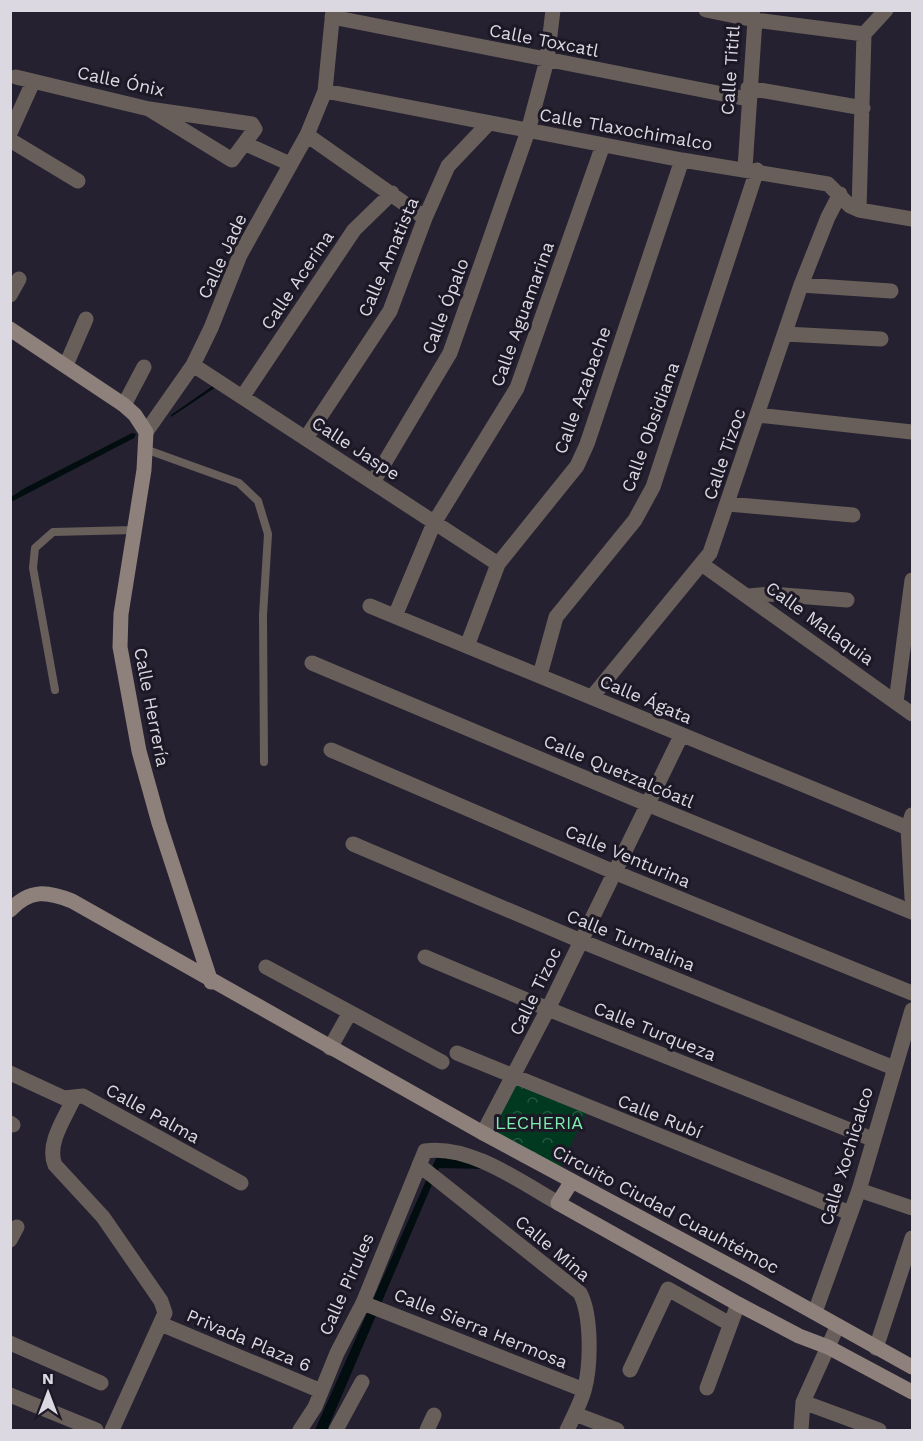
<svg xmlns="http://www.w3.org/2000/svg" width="923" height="1441" viewBox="0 0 923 1441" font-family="'Work Sans',sans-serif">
<defs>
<pattern id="park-crowns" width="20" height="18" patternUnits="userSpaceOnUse" patternTransform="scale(1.5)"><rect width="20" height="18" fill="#00391f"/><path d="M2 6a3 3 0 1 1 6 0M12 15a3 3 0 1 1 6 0" fill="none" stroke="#25553f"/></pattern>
</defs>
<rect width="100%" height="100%" fill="#252130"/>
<path fill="url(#park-crowns)" d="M514,1076L589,1106L558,1172L486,1132Z"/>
<path fill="#010d0f" d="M214,385L216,387L171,417V415Z
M132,433L136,434L134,438L11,502V497L25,488Z
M437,1156L483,1162L488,1169L439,1168L327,1430H315Z"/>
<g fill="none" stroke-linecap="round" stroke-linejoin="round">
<path stroke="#685f5b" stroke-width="8" d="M145,449L239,483L258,501L268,534L263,615L264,762
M55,690L33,568L35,548L53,532L134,530"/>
<path stroke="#685f5b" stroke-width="15" d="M706,10L755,20L864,34
M332,17L748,99
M16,77L149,109L252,124L255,129L232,160L149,109
M748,88L863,108
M325,91L682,160L828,184L850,206L859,210L912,219
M10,133L33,82
M307,135L425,218
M10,140L78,181
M246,144L290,164
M745,168L755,20L752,13
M859,210L864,34L886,10
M801,285L891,291
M10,295L19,279
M785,334L881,339
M66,365L86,319
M193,365L498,564
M243,396L354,230L392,193
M124,405L144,367
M758,415L912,432
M146,432L193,365L211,328L240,255L307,135L325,91L333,10
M306,438L390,311L425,218L448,166L488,124
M373,482L450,353L528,131L547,60L553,10
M728,504L853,515
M703,565L912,714
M749,596L771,594L847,600
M370,606L908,828
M395,616L434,523L517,388L603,145
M467,646L498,564L577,466L587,444L682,160
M312,663L647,804L912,912
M540,675L556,617L635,520L653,487L757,170
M592,697L710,553L801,285L828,217L840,194
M896,702L912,580
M331,750L614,872L912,993
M353,844L581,941L894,1068
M425,957L548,1009L872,1139
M266,967L442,1062
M330,1048L349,1014
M457,1053L850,1213
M10,1073L64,1098L83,1096L241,1183
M74,1098C65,1118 46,1144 55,1165L103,1217L161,1301L165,1313L112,1430
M10,1123L13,1125
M483,1133L548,1009L681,736
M419,1165L580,1293C592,1316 591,1366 584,1391C580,1404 573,1418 567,1430
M859,1190L912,1208
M10,1240L17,1227
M363,1303L584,1390
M161,1324L321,1391
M10,1343L101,1383
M876,1348L912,1238
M630,1370L668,1289L730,1324
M707,1388L738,1304
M10,1395L96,1430
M803,1402L879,1430
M575,1414L617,1430
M300,1430L315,1407L337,1353L363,1303L425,1151C469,1144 521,1182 558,1203
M336,1430L362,1382
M427,1430L434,1415
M801,1430L803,1402L837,1327"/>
<path stroke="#685f5b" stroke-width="15" d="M912,815L908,828L912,898
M815,1312L859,1190L912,1010"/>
<path stroke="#8e807b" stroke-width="15" d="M10,329L124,405L135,415L146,432L144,470L121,614L120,647L139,751L159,823L211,982
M10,910C30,889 47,891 72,901L483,1133L749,1276L912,1367
M572,1181L558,1203L738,1304L799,1336L828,1347L912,1392"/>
</g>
<g text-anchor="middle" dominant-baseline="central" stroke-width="6" stroke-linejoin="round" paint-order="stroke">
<g font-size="18" fill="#dbd8e2" stroke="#1c1826">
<text transform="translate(544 40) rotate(11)">Calle Toxcatl</text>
<text transform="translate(730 70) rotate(-86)">Calle Tititl</text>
<text transform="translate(121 81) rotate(12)">Calle Ónix</text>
<text transform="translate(626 129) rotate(10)">Calle Tlaxochimalco</text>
<text transform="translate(222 256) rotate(-65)">Calle Jade</text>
<text transform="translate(388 257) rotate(-67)">Calle Amatista</text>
<text transform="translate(297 280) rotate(-56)">Calle Acerina</text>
<text transform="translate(445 306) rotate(-69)">Calle Ópalo</text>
<text transform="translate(522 314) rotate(-70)">Calle Aguamarina</text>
<text transform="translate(582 390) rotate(-70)">Calle Azabache</text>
<text transform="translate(650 427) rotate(-70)">Calle Obsidiana</text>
<text transform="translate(356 448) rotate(33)">Calle Jaspe</text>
<text transform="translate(724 454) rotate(-71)">Calle Tizoc</text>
<text transform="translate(820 623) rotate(36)">Calle Malaquia</text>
<text transform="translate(646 699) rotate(23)">Calle Ágata</text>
<text transform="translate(152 707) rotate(79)">Calle Herrería</text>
<text transform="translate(619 771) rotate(23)">Calle Quetzalcóatl</text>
<text transform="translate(628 856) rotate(23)">Calle Venturina</text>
<text transform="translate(631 940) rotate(22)">Calle Turmalina</text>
<text transform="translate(535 991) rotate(-64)">Calle Tizoc</text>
<text transform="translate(655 1031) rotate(22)">Calle Turqueza</text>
<text transform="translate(153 1113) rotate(29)">Calle Palma</text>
<text transform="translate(660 1116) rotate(22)">Calle Rubí</text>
<text transform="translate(846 1156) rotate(-73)">Calle Xochicalco</text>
<text transform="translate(666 1209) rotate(28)">Circuito Ciudad Cuauhtémoc</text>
<text transform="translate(553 1248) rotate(40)">Calle Mina</text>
<text transform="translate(346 1284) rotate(-66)">Calle Pirules</text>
<text transform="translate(481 1328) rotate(22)">Calle Sierra Hermosa</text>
<text transform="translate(249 1340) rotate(23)">Privada Plaza 6</text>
</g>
<g font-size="18" fill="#7deeaf" stroke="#1c1826">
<text x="539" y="1122">LECHERIA</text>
</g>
</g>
<rect width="923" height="1441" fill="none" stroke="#dbd8e2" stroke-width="24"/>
<g transform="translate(48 1393)" stroke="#1c1826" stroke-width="4.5" paint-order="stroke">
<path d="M0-4.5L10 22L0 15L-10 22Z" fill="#dbd8e2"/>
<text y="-9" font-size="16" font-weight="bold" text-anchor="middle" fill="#dbd8e2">N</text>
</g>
</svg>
